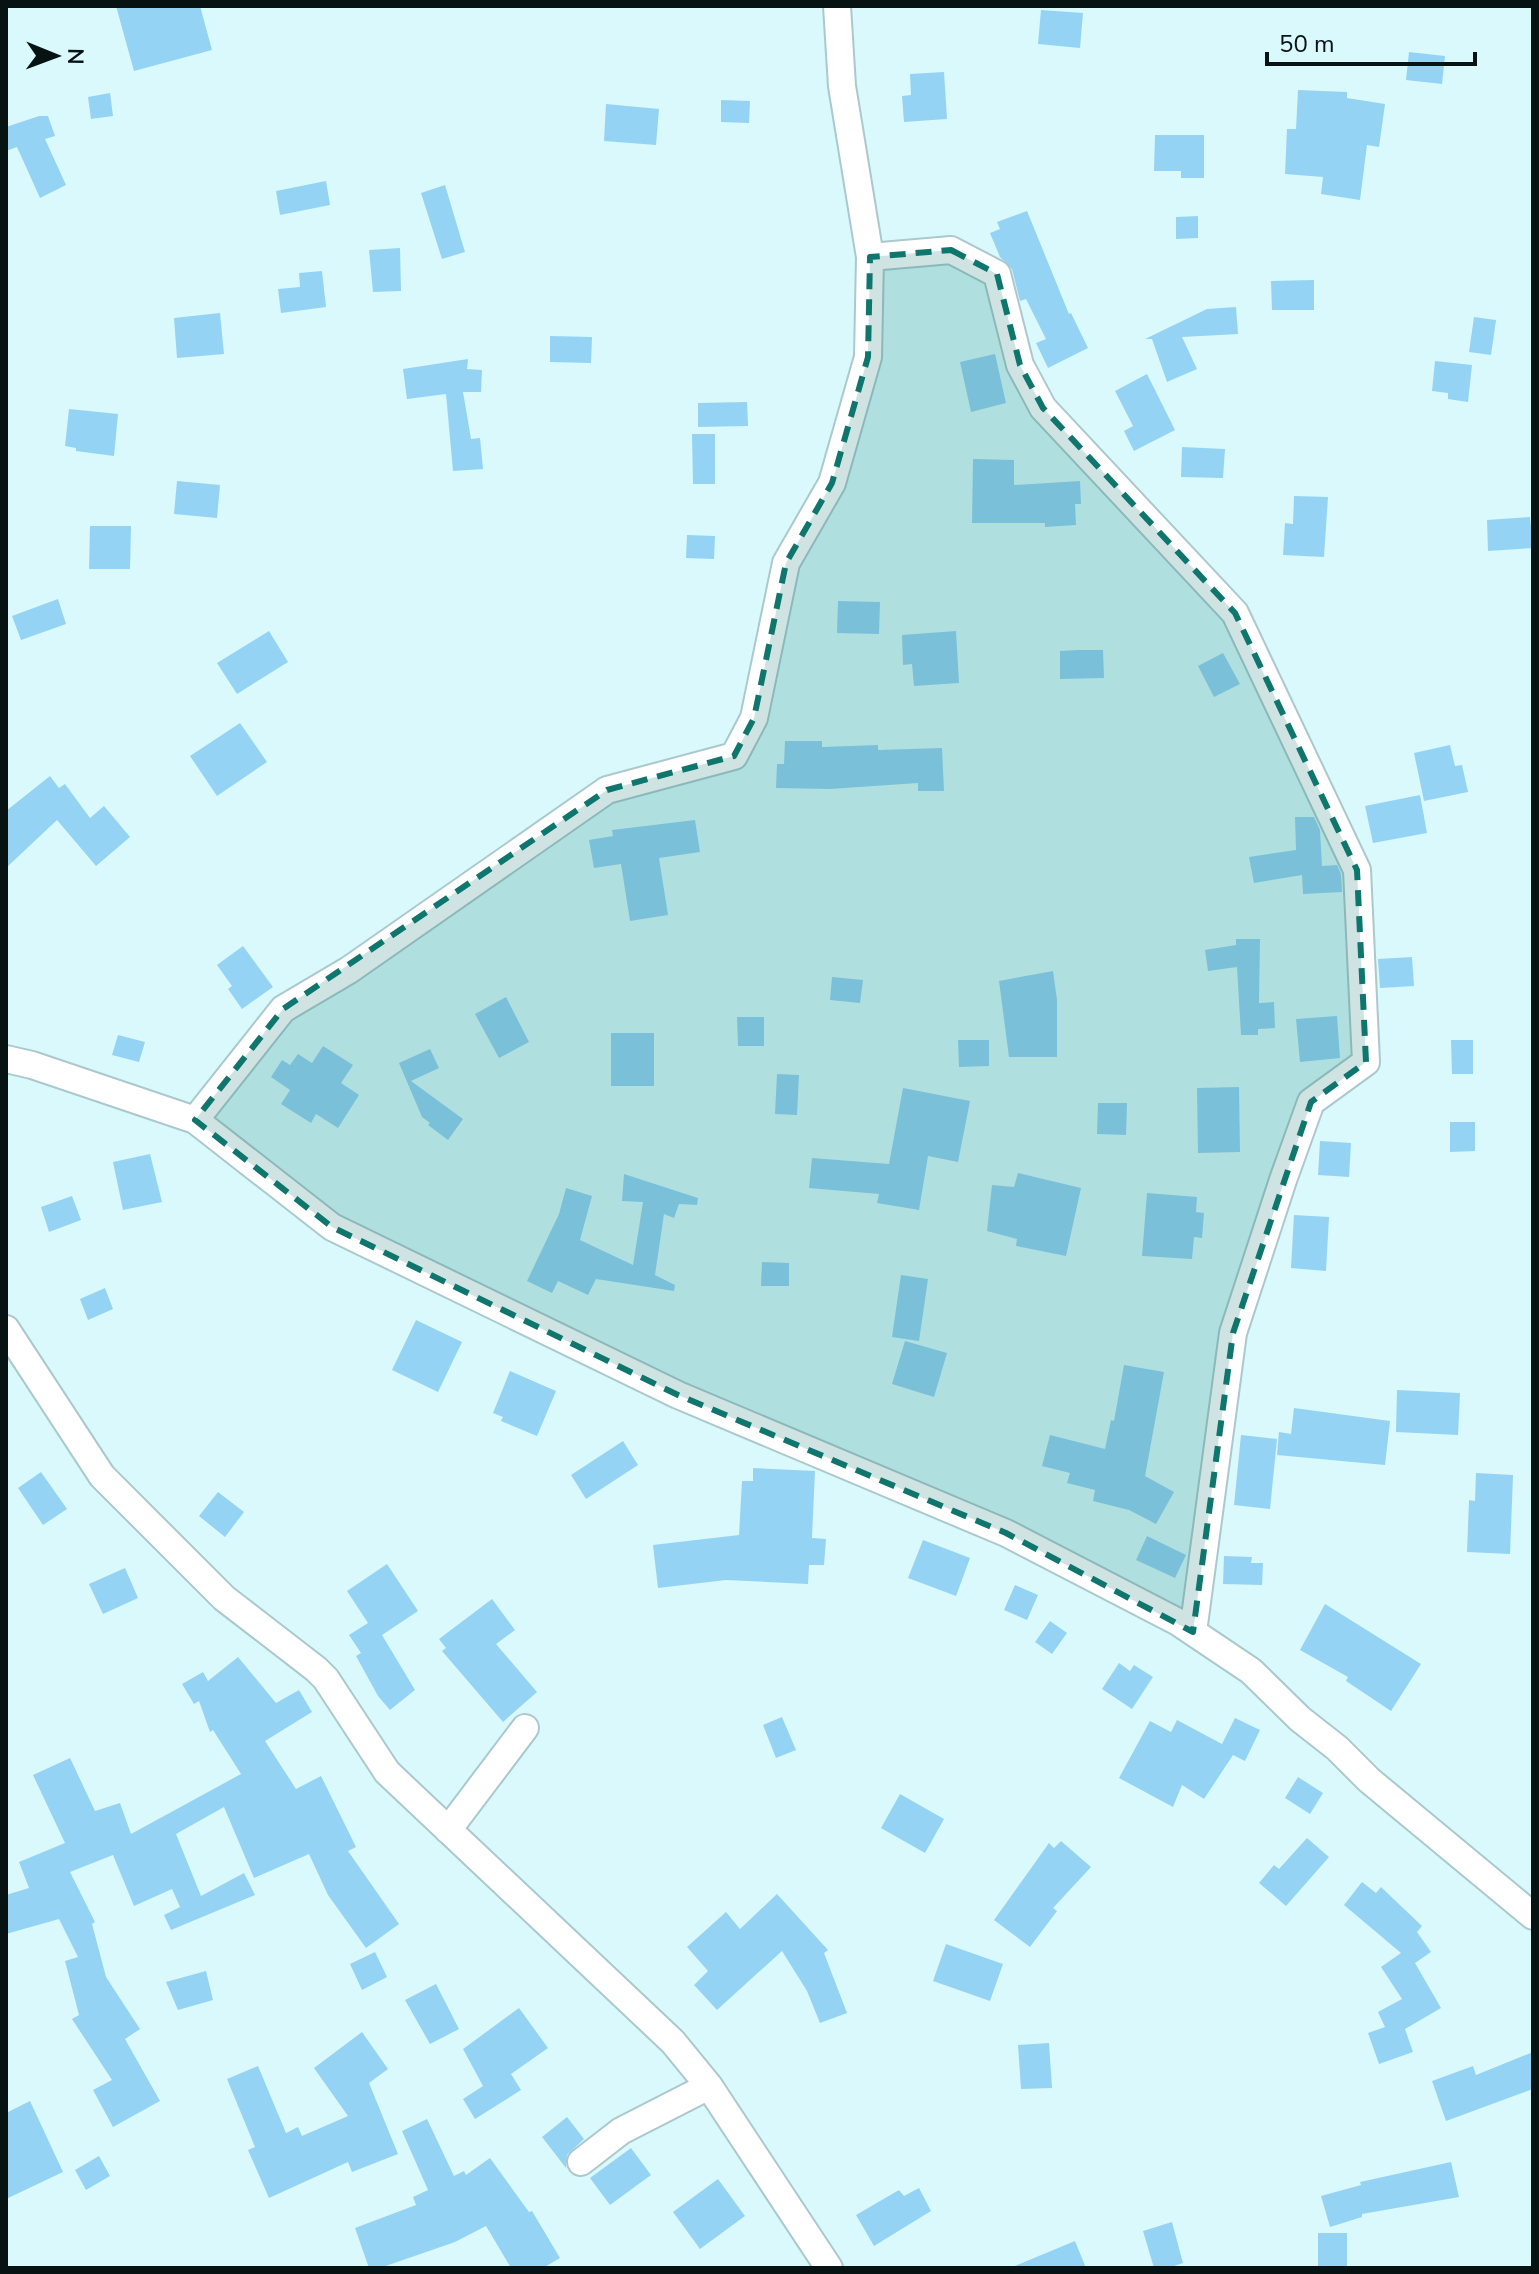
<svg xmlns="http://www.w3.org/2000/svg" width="1539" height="2274" viewBox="0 0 1539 2274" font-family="'Nunito Sans',sans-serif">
<rect width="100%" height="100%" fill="#d9f9fd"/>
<path fill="#95d3f4" d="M116,6H200L212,50L134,71Z
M1041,10L1083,13L1080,48L1038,44Z
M1409,52L1445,56L1442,84L1406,80Z
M944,72L947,119L904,122L902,96L911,95L910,74Z
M1298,90L1347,92V98L1385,104L1379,147L1367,145L1360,200L1321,194L1323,177L1285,174L1287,129H1296Z
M110,93L113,116L91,119L88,97Z
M721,100L750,101L749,123L721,122Z
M606,104L659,109L656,145L604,141Z
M39,116H48L55,136L45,139L66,185L40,198L17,147L6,151V127Z
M1155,135H1204V178H1181V171H1154Z
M326,181L330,205L280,215L276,191Z
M445,185L465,252L442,259L421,193Z
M1027,211L1069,314L1071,313L1088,348L1048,368L1036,343L1046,339L1026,299L1020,301L1012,269L1000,257L990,233L1000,229L997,222Z
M1198,216V238L1176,239V217Z
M400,248L401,291L373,292L369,250Z
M322,271L326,307L281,313L278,289L300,287L299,273Z
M1314,280V310H1272L1271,281Z
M1236,307L1238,334L1182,337L1197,369L1167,382L1152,339H1145L1207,309Z
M220,313L224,354L177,358L174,318Z
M1474,317L1496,320L1491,355L1469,352Z
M550,336L592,337L591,363L550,362Z
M995,354L1006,403L971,412L960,362Z
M468,359L467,369L482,370L481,392H463L471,439L480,438L483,469L453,471L446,394L407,399L403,369Z
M1435,361L1472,365L1468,402L1448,399V393L1432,391Z
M1147,374L1175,430L1134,451L1124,431L1133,426L1115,391Z
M747,402L748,426L698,427V403Z
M69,409L118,414L114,456L76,451V448L65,446Z
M692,434H715V484H693Z
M1182,447L1225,449L1223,478L1181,477Z
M973,459L1014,460V485L1080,481L1081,504H1075L1076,525L1045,527V523H972Z
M177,481L220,485L217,518L174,514Z
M1294,496L1328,497L1324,557L1283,555L1285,523L1293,524Z
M1530,517L1533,548L1488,551L1487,520Z
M90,526H131L130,569H89Z
M687,535L715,536L714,559L686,558Z
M58,599L66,624L21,640L12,616Z
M838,601L880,602L879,634L837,633Z
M269,631L288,662L237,694L217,663Z
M956,631L959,683L914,686L912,664L903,665L902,635Z
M1078,650H1103L1104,678L1060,679V651Z
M1223,653L1240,684L1214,697L1198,666Z
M240,723L267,762L217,796L190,756Z
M785,741H822V747L878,745V750L942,748L944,791H918V783L830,789L776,788L777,764H784Z
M1450,745L1455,766L1462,765L1468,792L1424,801L1414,753Z
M50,776L59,788L65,784L90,818L104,806L130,837L96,866L57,820L6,868V811Z
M1420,795L1427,833L1373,843L1365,806Z
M1295,817H1314L1320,830L1322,866L1337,865L1341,874L1342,892L1303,894L1302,875L1254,883L1249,857L1296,850Z
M695,820L700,852L659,858L668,915L630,921L621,864L594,868L589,840L613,836L612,830Z
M1236,939H1260L1259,1003L1274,1002L1275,1028L1258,1029V1035H1241L1237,967L1208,971L1205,950L1236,945Z
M243,946L273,987L242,1009L228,989L232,986L217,965Z
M1412,957L1414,986L1380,988L1378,959Z
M1053,971L1057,1000V1057H1009L999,981Z
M832,977L863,980L860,1003L830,1000Z
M506,997L529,1042L499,1058L475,1014Z
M1337,1016L1340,1058L1300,1062L1296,1019Z
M737,1017H764V1046H738Z
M611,1033H654V1086H611Z
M118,1035L145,1042L139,1062L112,1055Z
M958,1040H989V1066L959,1067Z
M1451,1040H1473V1074H1452Z
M323,1046L353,1065L341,1083L359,1095L338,1128L316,1114L311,1123L281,1104L290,1090L271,1077L282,1060L290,1065L298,1054L312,1063Z
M430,1049L439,1068L411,1081L463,1119L448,1140L428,1125L430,1123L422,1117L399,1063Z
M777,1074L799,1075L797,1115L775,1114Z
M1239,1087L1240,1152L1198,1153L1197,1088Z
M903,1088L970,1101L958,1162L928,1156L919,1210L877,1203L879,1194L809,1188L812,1158L889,1164Z
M1098,1103H1127L1126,1135L1097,1134Z
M1450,1122H1475V1151L1450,1152Z
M1320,1141L1351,1143L1349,1177L1318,1175Z
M150,1154L162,1202L123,1210L113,1162Z
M1018,1173L1081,1188L1066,1256L1016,1246L1017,1239L987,1231L992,1185L1014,1187Z
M624,1174L698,1198L697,1205L679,1204L674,1218L664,1214L655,1275L675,1285L674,1291L596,1279L588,1295L558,1281L552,1293L527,1281L559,1214L566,1188L592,1196L580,1240L633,1265L643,1202L622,1201Z
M1147,1193L1197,1197L1196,1212L1204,1213L1202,1238L1194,1237L1192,1259L1142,1256Z
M72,1196L81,1220L49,1232L41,1207Z
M1294,1215L1329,1217L1326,1271L1291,1268Z
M762,1262L789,1263V1286H761Z
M901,1275L928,1279L919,1341L892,1337Z
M105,1288L113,1309L88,1320L80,1299Z
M416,1320L462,1342L438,1392L392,1370Z
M905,1341L947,1353L934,1397L892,1384Z
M1124,1365L1164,1372L1145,1476L1174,1492L1156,1524L1129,1510L1093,1501L1095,1490L1067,1483L1070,1473L1042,1466L1050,1435L1105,1449L1111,1420L1114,1421Z
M510,1371L556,1391L537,1436L501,1421L503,1417L493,1413Z
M1397,1390L1460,1393L1458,1435L1396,1432Z
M1294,1408L1390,1421L1385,1465L1277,1455L1279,1432L1291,1434Z
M1241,1435L1277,1439L1270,1509L1234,1505Z
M623,1441L638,1465L586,1499L571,1475Z
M753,1468L815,1471L812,1538L826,1539L824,1565H809L808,1584L726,1580L658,1588L653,1545L739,1535L742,1481H753Z
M41,1472L67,1509L43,1525L18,1488Z
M1476,1473L1513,1475L1510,1554L1467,1552L1469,1500L1475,1501Z
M218,1492L244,1512L225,1537L199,1516Z
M1147,1536L1186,1555L1175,1578L1136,1560Z
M923,1540L970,1558L956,1596L908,1578Z
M1224,1556L1252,1557L1251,1563H1263L1262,1585L1223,1584Z
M387,1564L418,1611L382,1635L415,1690L390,1710L378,1696L356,1656L361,1653L349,1635L368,1623L347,1591Z
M125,1568L138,1598L103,1614L89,1584Z
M1015,1585L1038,1595L1027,1620L1004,1610Z
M492,1599L515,1630L496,1644L537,1692L503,1722L442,1651L446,1648L439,1639Z
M1325,1604L1421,1664L1391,1711L1346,1681L1348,1677L1300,1650Z
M1050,1621L1067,1633L1052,1654L1035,1642Z
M238,1657L276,1703L299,1690L312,1712L265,1741L296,1789L321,1776L356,1847L348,1851L399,1924L366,1948L328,1895L309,1854L254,1878L224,1807L176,1834L201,1896L244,1873L255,1895L171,1930L164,1915L180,1907L172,1889L134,1906L113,1855L70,1872L95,1922L92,1924L106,1977L140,2029L125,2039L160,2101L113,2127L93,2090L112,2080L72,2019L79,2015L65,1961L78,1957L59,1919L6,1934V1895L29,1888L19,1862L65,1843L33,1775L70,1758L95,1811L120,1803L131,1834L241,1774L213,1730L210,1732L199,1701L194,1704L182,1684L203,1672L208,1681Z
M1119,1663L1130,1671L1134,1665L1153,1677L1132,1709L1102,1689Z
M782,1717L796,1750L776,1758L763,1725Z
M1235,1718L1260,1730L1245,1761L1233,1755L1204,1799L1182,1785L1173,1807L1119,1778L1150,1721L1171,1732L1177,1720L1222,1744Z
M1298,1777L1323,1793L1310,1814L1285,1798Z
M900,1794L944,1819L925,1853L881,1828Z
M1307,1838L1329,1857L1286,1906L1259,1883L1274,1865L1279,1869Z
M1061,1841L1091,1867L1053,1908L1057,1911L1030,1947L994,1920L1049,1843L1054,1848Z
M1362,1882L1376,1893L1381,1887L1422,1926L1417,1932L1431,1952L1415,1963L1441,2008L1405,2029L1413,2052L1379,2064L1368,2033L1385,2027L1378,2012L1402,1999L1381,1967L1401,1953L1344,1905Z
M777,1894L828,1950L824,1953L847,2013L820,2023L807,1991L782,1951L717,2010L694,1985L708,1971L687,1947L726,1912L740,1929Z
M946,1944L1003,1964L990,2001L933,1981Z
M375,1952L387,1977L362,1990L350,1964Z
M206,1971L213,2000L178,2010L166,1982Z
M436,1984L459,2029L430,2044L405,2000Z
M519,2008L548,2048L511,2074L521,2090L475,2119L463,2099L483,2086L463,2049Z
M362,2032L388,2069L369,2083L398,2154L352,2172L348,2162L269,2198L248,2150L255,2147L227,2079L258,2066L286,2133L298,2127L302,2136L348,2116L314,2068Z
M1049,2043L1052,2088L1021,2089L1018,2045Z
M1533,2052V2089L1446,2121L1432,2081L1473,2066L1476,2075Z
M30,2101L63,2172L6,2199V2113Z
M567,2117L584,2139L567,2155L566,2168L542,2137Z
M427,2119L454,2176L464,2171L466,2175L490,2158L529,2212L532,2211L560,2258L543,2268H511L486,2226L455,2242L380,2268H369L355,2228L416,2205L413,2197L428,2190L402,2131Z
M631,2148L651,2175L610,2205L590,2178Z
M99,2156L110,2176L86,2190L75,2170Z
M1451,2162L1459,2197L1362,2214V2217L1330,2227L1321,2196L1361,2185L1360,2182Z
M718,2179L745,2216L700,2249L673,2212Z
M919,2188L931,2211L874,2246L856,2215L899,2190L904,2196Z
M1172,2222L1183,2263L1168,2268H1154L1143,2231Z
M1318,2233H1347V2267H1318Z
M1075,2241L1086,2268H1010Z"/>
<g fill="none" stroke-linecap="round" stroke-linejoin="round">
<g stroke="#abc9cd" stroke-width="30">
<path id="minor" d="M870,257L951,250L997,274L1020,365L1043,408L1235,613L1357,870L1366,1062L1311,1102L1283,1180L1233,1333L1193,1632
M6,1059L32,1065L195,1120L283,1009L349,970L607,790L734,756L754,718L786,563L832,483L868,357L870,257L842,86L837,6
M195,1120L332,1227L678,1395L1006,1533L1178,1622L1251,1671L1300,1719L1337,1748L1369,1780L1533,1916
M6,1329L102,1476L224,1598L316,1669L326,1679L387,1772L673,2042L709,2086L829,2268
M448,1830L525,1728
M581,2162L621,2131L709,2086"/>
</g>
<use href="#minor" stroke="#fff" stroke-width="26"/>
</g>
<path fill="#0f766e" fill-opacity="0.2" stroke="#0f766e" stroke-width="6" stroke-dasharray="16 10" stroke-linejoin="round" d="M951,250L997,274L1020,365L1043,408L1235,613L1357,870L1366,1062L1311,1102L1233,1333L1193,1632L1006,1533L678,1395L332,1227L195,1120L283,1009L607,790L734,756L754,718L786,563L832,483L868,357L870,257Z"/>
<rect width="1539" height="2274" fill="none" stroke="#071213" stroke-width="16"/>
<g transform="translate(56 56) rotate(91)" stroke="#d9f9fd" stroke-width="6" paint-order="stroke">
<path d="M0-6L14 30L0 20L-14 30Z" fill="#071213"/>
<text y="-12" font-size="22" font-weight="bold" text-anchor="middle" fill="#071213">N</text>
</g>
<path d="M1267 52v12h208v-12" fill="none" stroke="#071213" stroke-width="4"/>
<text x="1279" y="52" font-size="24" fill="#071213" stroke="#d9f9fd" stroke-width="6" paint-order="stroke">50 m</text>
</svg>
